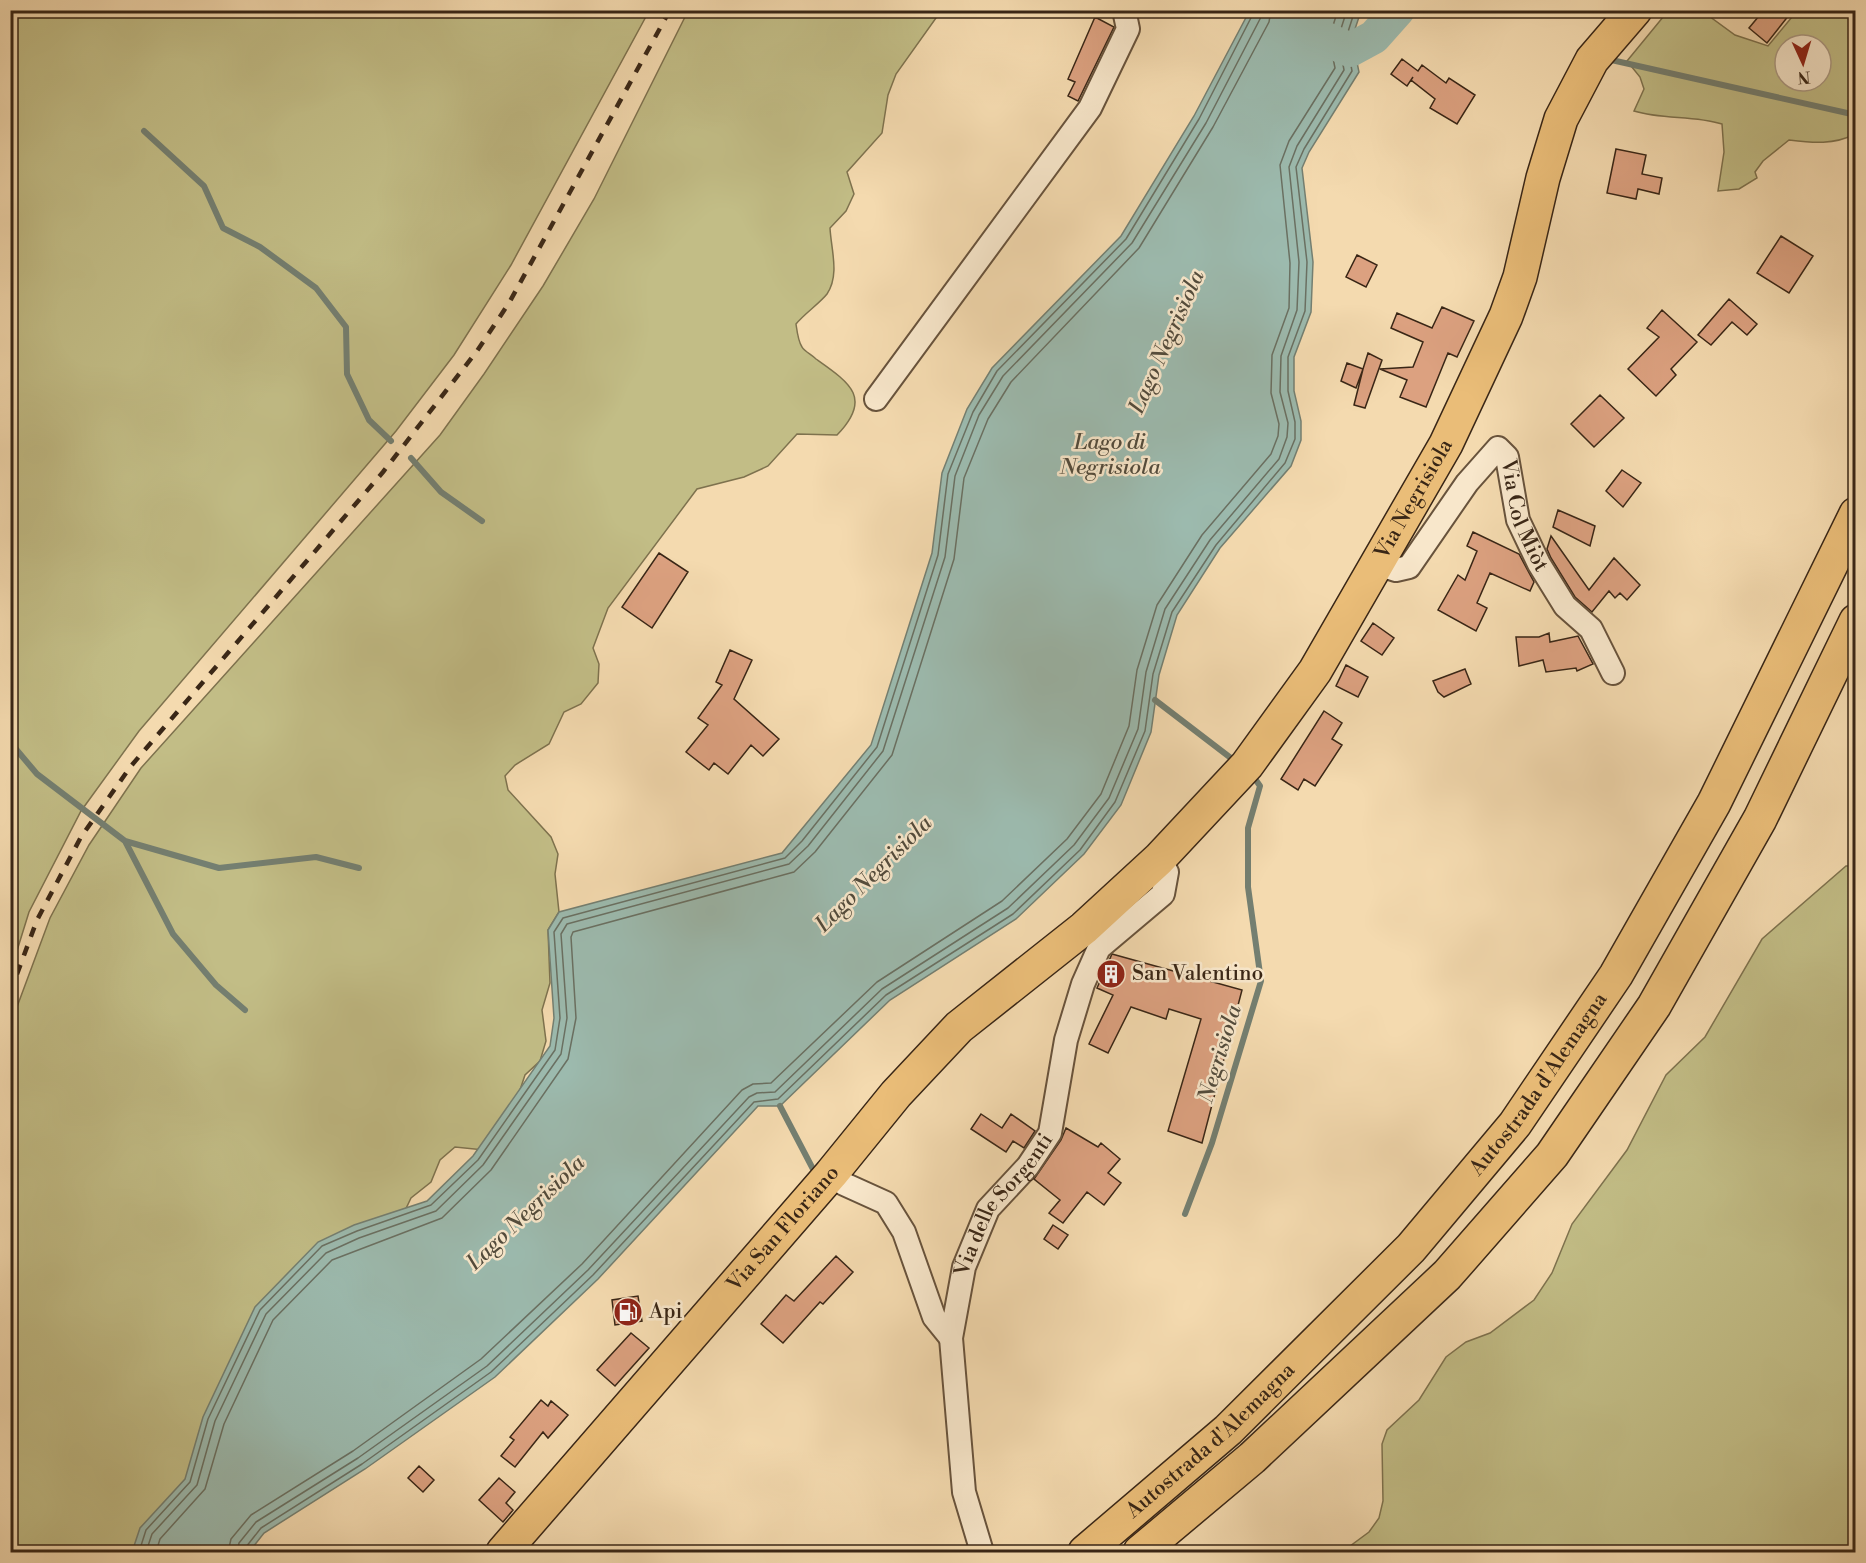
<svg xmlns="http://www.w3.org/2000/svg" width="1866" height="1563" viewBox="0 0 1866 1563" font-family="'Libre Bodoni',serif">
<rect width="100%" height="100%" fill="#f4daaf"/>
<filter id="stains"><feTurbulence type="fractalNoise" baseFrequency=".00333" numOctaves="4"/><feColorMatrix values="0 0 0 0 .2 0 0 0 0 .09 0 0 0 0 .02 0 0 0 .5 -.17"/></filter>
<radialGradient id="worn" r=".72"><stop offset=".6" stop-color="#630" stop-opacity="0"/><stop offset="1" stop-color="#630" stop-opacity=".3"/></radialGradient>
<path fill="#c2bd86" stroke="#7e724e" stroke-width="1.5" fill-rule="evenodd" d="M11,10L649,11L511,265L454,355L396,431L139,731L81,811L29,912L11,970Z
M688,11H941L896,74L888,95L882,133L847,172L854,194L846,211L830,228C831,249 840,275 827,294C820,303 804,314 796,324C797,331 798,341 802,347C804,351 812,355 816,359C850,383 873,398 837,435L797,434L768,466L744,477L697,489L608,608L593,648L599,664L598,683L581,704L564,712L549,744L515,765L505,776L508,790L551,837L558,854L555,874L559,912L548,930L550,983L542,1010L546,1041L540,1061L525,1075L515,1105L484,1150L455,1147L440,1160L431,1182L411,1198L401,1219L241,1395L138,1552H11V1023L50,918L89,845L141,768L440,435L484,374L543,286L594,199Z
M1668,11H1702L1735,35L1768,46L1797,11H1855V134C1834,145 1813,143 1789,140L1763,161L1755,172L1757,178L1739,189L1718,191L1724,152L1722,124C1693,115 1663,120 1634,111L1644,89L1640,77L1627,61ZM1785,45H1821V81H1785Z
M1846,866H1856L1855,1552H1342L1369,1532L1379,1518L1383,1501L1382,1444L1387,1430L1419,1400L1446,1357L1466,1342L1490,1333L1534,1300L1552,1273L1572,1224L1627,1150L1666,1075L1705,1037L1762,939Z"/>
<path fill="#9cbaae" stroke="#747f71" stroke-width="1.5" d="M1250,10L1361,11L1352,38L1359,72L1309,152L1302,168L1313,262L1311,312L1294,357V391L1301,421V440L1291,466L1220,548L1177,615L1159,675L1151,732L1121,805L1084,854L1016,919L890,1000L780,1106H758L598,1279L495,1377L365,1469L264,1533L249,1552H132L140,1528L185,1479L203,1417L255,1307L318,1242L354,1225L427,1201L473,1156L550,1046L554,1018L548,930L559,912L782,853L871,745L932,553L942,473L967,409L992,368L1121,236L1194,116Z"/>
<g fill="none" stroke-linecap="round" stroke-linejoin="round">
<path stroke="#6a7062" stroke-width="1.5" d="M139,1552L146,1530L190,1482L208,1419L260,1310L322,1246L357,1231L431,1205L478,1160L555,1050L560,1018L554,932L563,918L785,858L802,841L877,747L938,555L948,474L973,412L997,371L1126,239L1199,119L1255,10
M146,1552L152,1534L197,1485L215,1421L266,1314L326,1253L359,1238L436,1211L483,1165L561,1054L567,1018L561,934L567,924L789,864L808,846L883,751L945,557L955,476L979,415L1003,376L1132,243L1206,123L1260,19L1262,10
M156,1552L160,1539L205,1489L224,1424L273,1320L332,1260L442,1218L491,1170L568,1059L576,1018L571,937L573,932L794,872L815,852L892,755L954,559L964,478L988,419L1011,382L1139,248L1213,127L1269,22L1271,10
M228,1552L231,1539L251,1515L353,1451L481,1359L582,1264L742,1090L753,1084L771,1083L877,982L1002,901L1067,839L1101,794L1129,726L1137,670L1157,605L1202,535L1271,454L1278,436L1279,424L1271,393L1272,355L1289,308L1290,263L1280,165L1289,141L1335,68L1329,38L1338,10
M237,1552L239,1543L256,1522L358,1458L487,1366L588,1270L749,1097L757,1093L775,1092L882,989L1008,908L1074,845L1109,798L1138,729L1146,672L1165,609L1210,540L1279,459L1287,437L1288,423L1280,392L1281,356L1297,310L1299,262L1289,167L1297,146L1344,70L1338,38L1347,10
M244,1552L246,1547L261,1528L362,1464L491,1372L593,1275L754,1102L778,1099L886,995L1013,914L1080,850L1115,802L1145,731L1153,674L1172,612L1216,545L1285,463L1295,439V422L1288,391V357L1305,311L1307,262L1296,167L1304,149L1352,71L1346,38L1355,10"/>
<path stroke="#747f71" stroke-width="6" d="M1607,59L1856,115
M144,131L204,186L223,228L260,247L316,288L346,327L347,374L369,420L391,441
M411,458L441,492L482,521
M1155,700L1236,762
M10,742L37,774L125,841L173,934L216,985L245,1010
M125,841L219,868L316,857L359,868
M780,1106L814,1171
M1185,1214L1212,1143L1261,981L1248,887V828L1260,786L1251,773"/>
<path stroke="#9cbaae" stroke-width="34" d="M1311,32L1350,50L1374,37L1398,10"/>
</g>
<path fill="#dca180" stroke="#392616" stroke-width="1.5" d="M1764,10H1793L1767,43L1749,28Z
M1095,17L1114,27L1078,101L1068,96L1075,82L1068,79Z
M1402,59L1418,71L1422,65L1446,83L1449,78L1475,95L1457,124L1430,108L1435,99L1411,80L1413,77L1407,86L1391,74Z
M1616,149L1646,155L1642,174L1662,178L1659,194L1638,189L1636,199L1607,193Z
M1781,236L1813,256L1789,293L1757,273Z
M1357,255L1377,265L1366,287L1346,277Z
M1729,299L1757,324L1747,335L1732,322L1711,345L1698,335Z
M1442,307L1474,321L1457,357L1448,353L1426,407L1400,397L1407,380L1380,369L1413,367L1423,342L1391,328L1397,313L1432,328Z
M1662,310L1697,342L1671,369L1676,375L1656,396L1628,369L1659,337L1647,328Z
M1368,353L1382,360L1365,408L1354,405L1363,369L1356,388L1341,381L1347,363L1363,369Z
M1600,395L1624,418L1594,447L1571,424Z
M1622,470L1641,483L1623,507L1606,491Z
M1558,510L1595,526L1590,546L1553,527Z
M1473,532L1519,554L1534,582L1530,591L1490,573L1477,603L1487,608L1476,631L1438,610L1458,575L1465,580L1477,551L1467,546Z
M1551,536L1589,590L1614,558L1640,585L1627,600L1620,593L1615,598L1609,591L1592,612L1575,597L1551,558L1547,549Z
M659,553L688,572L652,628L622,607Z
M1373,623L1394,638L1382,655L1361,641Z
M1549,633L1550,642L1578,636L1593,664L1577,671L1576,668L1546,672L1543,660L1519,666L1516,637H1539Z
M730,650L752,660L734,699L779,739L763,756L751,745L728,774L714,763L709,770L686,752L708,725L698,718L722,685L716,682Z
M1346,665L1368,677L1358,697L1336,686Z
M1465,669L1471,684L1444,697L1438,692L1433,681Z
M1324,711L1342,723L1332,739L1342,745L1315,786L1304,779L1298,790L1281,779Z
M1112,954L1242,990L1202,1143L1168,1131L1201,1019L1169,1009L1166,1019L1131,1007L1108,1053L1089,1044L1113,995L1097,988Z
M981,1114L1002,1128L1011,1114L1035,1131L1024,1148L1013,1141L1006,1152L971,1129Z
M1066,1128L1098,1147L1101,1143L1120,1159L1108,1173L1121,1183L1104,1205L1087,1192L1063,1223L1049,1213L1060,1200L1034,1179L1061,1140Z
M1053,1225L1068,1235L1058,1249L1044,1239Z
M836,1256L853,1272L823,1304L820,1302L783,1343L761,1324L786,1295L794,1301Z
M638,1296L642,1321L615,1325L612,1300Z
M631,1333L649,1348L615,1386L597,1370Z
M541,1400L548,1406L551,1401L568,1415L548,1438L543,1432L515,1467L501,1456L514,1440L510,1437Z
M419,1466L434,1480L423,1492L408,1478Z
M499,1478L515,1492L506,1503L513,1510L503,1522L479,1500Z"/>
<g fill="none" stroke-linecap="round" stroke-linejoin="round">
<g stroke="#68533c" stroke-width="26">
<g id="minor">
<path d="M876,399L1090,108L1128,29L1124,10"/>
<path id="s1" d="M1377,564L1396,570L1409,567L1467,483L1498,448L1507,457L1518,520L1539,564L1565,606L1591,629L1613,673"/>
<path d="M831,1174L844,1184L886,1203L904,1232L934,1317L951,1338"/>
<path id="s2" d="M982,1552L964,1492L951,1338L964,1267L988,1209L1028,1166L1050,1133L1066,1040L1083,984L1099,948L1163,894L1167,872L1159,859"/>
</g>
</g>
<g stroke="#392616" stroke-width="36">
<g id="primary">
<path id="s3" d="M503,1552L831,1174L896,1094L959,1027L1084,928L1159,859L1247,765L1315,671L1446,444L1506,316L1520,277L1543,178L1561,119L1592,60L1635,10"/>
</g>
</g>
<g stroke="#392616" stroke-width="36">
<g id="motorway">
<path id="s4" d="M1085,1552L1228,1430L1411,1248L1515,1124L1616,975L1714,803L1856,514"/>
<path d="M1140,1552L1252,1458L1447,1275L1552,1155L1654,1006L1760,819L1856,621"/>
</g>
</g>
<use href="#minor" stroke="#f8e7cb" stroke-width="22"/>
<use href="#primary" stroke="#eabd78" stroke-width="33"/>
<use href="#motorway" stroke="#eabd78" stroke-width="33"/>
<path stroke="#392616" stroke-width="4.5" stroke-dasharray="10 10" stroke-linecap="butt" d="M10,993L37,920L81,837L131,766L383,472L477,351L509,303L670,10"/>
</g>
<defs>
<g id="building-disc" transform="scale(1.5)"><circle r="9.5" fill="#8f2418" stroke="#f8e7cb"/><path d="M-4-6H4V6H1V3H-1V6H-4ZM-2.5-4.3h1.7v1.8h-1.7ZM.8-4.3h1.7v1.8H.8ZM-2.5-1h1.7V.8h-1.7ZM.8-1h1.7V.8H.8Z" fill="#fff"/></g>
<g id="fuel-disc" transform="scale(1.5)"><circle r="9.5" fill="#8f2418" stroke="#f8e7cb"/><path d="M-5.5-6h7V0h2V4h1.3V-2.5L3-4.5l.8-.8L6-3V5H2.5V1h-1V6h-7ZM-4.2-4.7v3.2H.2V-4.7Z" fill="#fff"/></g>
</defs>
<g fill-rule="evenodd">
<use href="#building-disc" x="1111" y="974"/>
<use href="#fuel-disc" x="628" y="1312"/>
</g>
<g text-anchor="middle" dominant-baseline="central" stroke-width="5" stroke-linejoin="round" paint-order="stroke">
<g font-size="21" fill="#392616" stroke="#f8e7cb">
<text stroke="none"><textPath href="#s3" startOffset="1400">Via Negrisiola</textPath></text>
<text stroke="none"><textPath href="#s1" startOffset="256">Via Col Miòt</textPath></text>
<text stroke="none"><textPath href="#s4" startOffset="654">Autostrada d'Alemagna</textPath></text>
<text stroke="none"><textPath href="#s2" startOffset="364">Via delle Sorgenti</textPath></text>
<text stroke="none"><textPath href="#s3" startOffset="428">Via San Floriano</textPath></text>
<text stroke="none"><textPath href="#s4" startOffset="168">Autostrada d'Alemagna</textPath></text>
</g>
<g font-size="21" fill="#392616" stroke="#f8e7cb" text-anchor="start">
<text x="1132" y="974">San Valentino</text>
<text x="649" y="1312">Api</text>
</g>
<g font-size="22" font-style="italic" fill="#524b3c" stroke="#f8e7cb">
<text transform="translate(1167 342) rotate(-66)">Lago Negrisiola</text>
<text x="1110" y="442">Lago di<tspan x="1110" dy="25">Negrisiola</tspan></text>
<text transform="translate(874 874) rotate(-45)">Lago Negrisiola</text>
<text transform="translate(1220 1054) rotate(-73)">Negrisiola</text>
<text transform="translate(526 1213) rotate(-44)">Lago Negrisiola</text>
</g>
</g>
<rect width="1866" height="1563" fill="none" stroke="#f4daaf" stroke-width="36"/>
<rect x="12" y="12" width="1842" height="1539" fill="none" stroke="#392616" stroke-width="3"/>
<rect x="18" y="18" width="1830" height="1527" fill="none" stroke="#392616" stroke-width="1.5"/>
<g transform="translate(1803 63) rotate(176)"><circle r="28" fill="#f8e7cb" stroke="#ac9a83" stroke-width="1.5"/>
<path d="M0-4.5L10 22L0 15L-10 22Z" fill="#8f2418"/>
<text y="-9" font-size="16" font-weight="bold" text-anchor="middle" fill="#392616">N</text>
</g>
<rect width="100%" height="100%" filter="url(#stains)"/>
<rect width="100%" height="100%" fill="url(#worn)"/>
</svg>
